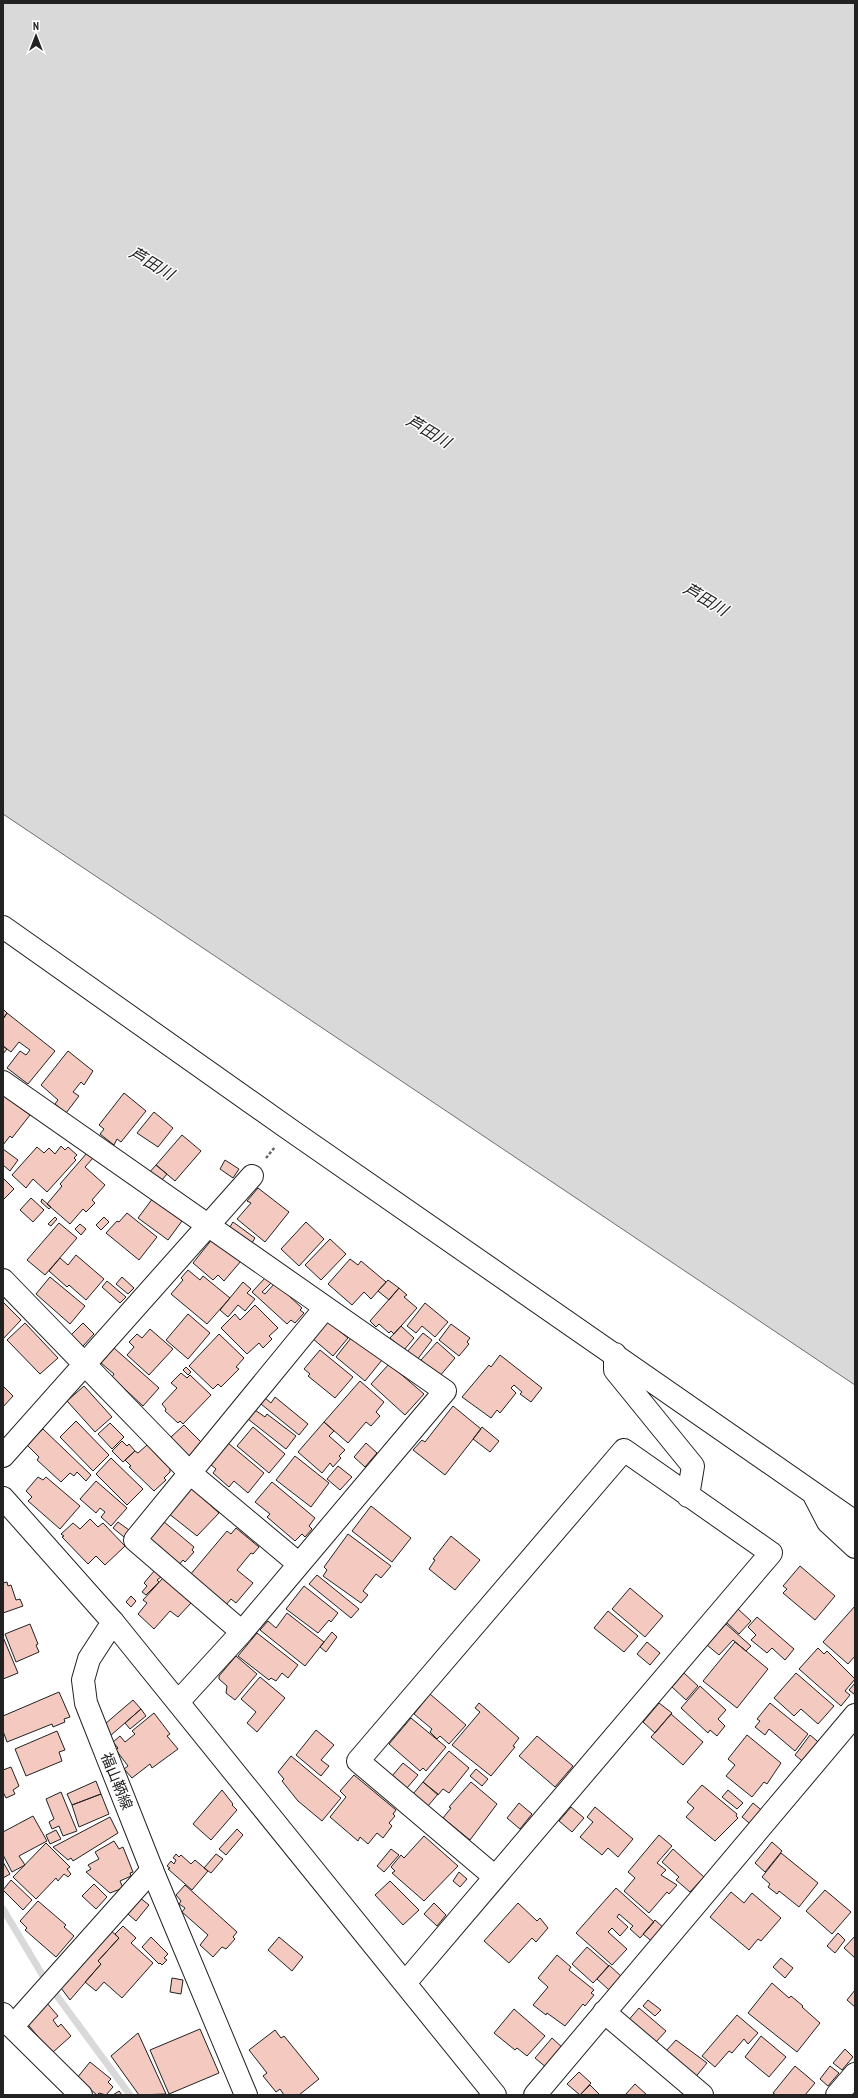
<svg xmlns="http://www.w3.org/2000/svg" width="858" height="2098" viewBox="0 0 858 2098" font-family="'PT Sans Narrow','Noto Sans JP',sans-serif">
<rect width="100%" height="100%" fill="#fff"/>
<path fill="#d9d9d9" stroke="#6f6f6f" d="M3,3H855V1385L3,814Z"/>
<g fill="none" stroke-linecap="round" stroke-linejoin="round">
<path stroke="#d9d9d9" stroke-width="7" d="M3,1909L46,1981L130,2095"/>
</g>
<path fill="#f3c9c0" stroke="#222" d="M3,1009L7,1013L3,1019Z
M7,1013L55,1051L28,1084L7,1068L20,1051L26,1055L30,1050L19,1042L11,1052L3,1046V1019Z
M3,1046L7,1049L3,1054Z
M68,1051L93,1071L84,1085L81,1082L73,1092L79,1096L66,1113L55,1104L58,1100L41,1085Z
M124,1093L146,1111L121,1142L117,1139L114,1145L100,1134L104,1129L99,1125Z
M3,1095L30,1115L12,1138L10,1136L3,1145Z
M154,1112L173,1128L158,1147L137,1133Z
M182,1135L201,1151L175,1181L156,1165Z
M61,1146L65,1150L68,1147L77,1155L74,1158L76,1160L47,1192L33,1179L26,1188L12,1175L37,1147L44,1153L49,1148L55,1154Z
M3,1149L18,1160L10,1171L3,1165Z
M87,1153L93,1158L85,1167L105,1185L92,1200L95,1203L86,1212L83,1209L70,1224L47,1204L62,1186L60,1184Z
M225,1160L239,1169L233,1178L220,1169Z
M156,1165L167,1174L162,1180L148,1174Z
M3,1178L14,1189L3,1200Z
M258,1188L289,1212L265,1242L237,1219L251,1203L247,1201Z
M31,1198L44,1210L33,1222L20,1210Z
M153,1198L182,1221L168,1240L138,1218Z
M42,1199L51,1207L49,1209L41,1202Z
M127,1213L157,1237L139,1260L106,1233L117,1221L119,1222Z
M55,1217L57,1219L51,1226L48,1224Z
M104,1217L109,1222L101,1230L96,1225Z
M233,1222L255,1238L250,1246L228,1230Z
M306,1222L324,1239L299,1266L281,1249Z
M59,1223L77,1238L45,1275L27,1260Z
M80,1224L86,1229L81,1235L75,1229Z
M213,1238L241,1261L224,1281L218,1275L213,1280L193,1263Z
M330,1239L346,1254L321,1280L305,1265Z
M76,1255L104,1279L86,1300L69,1285L67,1287L49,1271L60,1258L68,1265Z
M350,1259L358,1265L361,1261L386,1282L371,1299L364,1292L352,1305L328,1284Z
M188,1270L200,1280L203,1276L230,1298L207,1324L171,1294L183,1280L181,1278Z
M50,1277L85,1306L70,1324L36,1294Z
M122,1277L134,1288L128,1294L116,1284Z
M266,1277L272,1282L262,1292L265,1294L275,1283L302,1308L300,1310L304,1313L295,1323L291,1320L287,1324L252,1292Z
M388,1280L399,1288L389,1300L378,1291Z
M107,1281L126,1297L120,1303L102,1287Z
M243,1282L251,1289L247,1293L255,1299L245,1311L238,1305L228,1317L220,1310Z
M399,1288L407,1295L404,1297L417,1308L394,1334L391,1331L389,1333L379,1324L376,1327L370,1321Z
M3,1302L21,1320L3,1339Z
M425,1303L448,1322L435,1337L422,1326L416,1333L407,1326Z
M255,1305L278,1328L269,1336L272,1339L263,1348L259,1343L247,1354L221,1328L235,1314L240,1320Z
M188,1314L210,1333L188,1359L166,1340Z
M327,1321L348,1338L333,1356L312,1338Z
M25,1323L58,1358L40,1374L7,1340Z
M83,1323L94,1334L83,1346L71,1335Z
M451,1324L470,1338L467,1342L469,1344L459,1356L439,1340Z
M401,1326L414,1338L404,1350L390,1338Z
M150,1329L173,1349L149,1375L127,1355L134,1347L129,1342L137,1334L142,1338Z
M423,1333L432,1340L417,1360L407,1352Z
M219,1334L244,1358L236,1367L239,1369L221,1387L218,1384L213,1389L189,1366Z
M351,1338L382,1360L365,1381L336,1357Z
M437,1342L455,1358L439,1377L421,1360Z
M114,1348L159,1388L143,1406L112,1377L114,1374L101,1363Z
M320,1350L353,1377L335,1398L308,1376L310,1374L304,1369Z
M500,1355L542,1388L531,1402L520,1394L522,1392L514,1385L511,1388L516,1393L500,1413L497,1410L491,1418L462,1397L489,1365L491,1367Z
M389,1364L424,1394L405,1415L371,1384Z
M186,1367L191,1372L188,1375L183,1370Z
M181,1373L187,1378L190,1375L211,1395L183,1424L180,1421L178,1423L165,1411L166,1409L162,1404L177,1388L171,1383Z
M360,1381L384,1402L376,1412L380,1416L371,1426L366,1422L348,1443L324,1422Z
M3,1386L13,1396L3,1407Z
M84,1386L112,1417L95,1432L67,1401Z
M275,1397L308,1424L299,1435L261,1404L265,1398L271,1403Z
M453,1406L481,1429L445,1475L413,1450L422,1440L425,1442Z
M255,1410L265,1417L267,1414L296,1436L286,1449L248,1419Z
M76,1421L109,1455L93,1471L60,1437Z
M324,1422L334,1431L329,1436L345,1450L339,1456L341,1458L333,1467L330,1463L322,1473L298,1452Z
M110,1423L124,1437L112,1449L98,1434Z
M184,1425L203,1444L190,1457L171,1437Z
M253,1427L285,1454L269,1473L237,1446Z
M482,1427L499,1441L490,1452L473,1439Z
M43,1429L91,1475L86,1481L77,1472L74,1476L70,1473L61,1482L37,1460L39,1457L27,1445Z
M122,1441L127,1446L129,1444L135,1451L123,1462L112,1451Z
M228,1443L264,1473L248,1493L234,1481L229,1487L213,1473L216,1469L210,1464Z
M366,1443L377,1453L365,1467L354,1457Z
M147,1445L170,1469V1472L164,1478L166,1480L154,1491L129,1467L131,1466L125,1460L135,1451L138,1453Z
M295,1456L329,1483L311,1507L276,1480Z
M111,1458L143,1489L127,1505L96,1474Z
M338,1466L352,1477L340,1490L327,1479Z
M38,1477L43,1480L46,1477L80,1506L60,1529L28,1501L32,1497L26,1491Z
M96,1481L127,1508L111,1526L101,1517L105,1512L100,1508L96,1513L80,1499Z
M272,1482L315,1518L309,1526L312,1529L305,1537L302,1534L295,1541L267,1517L270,1514L255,1502Z
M190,1487L219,1513L197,1536L168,1513Z
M371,1506L411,1538L392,1562L352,1531Z
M90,1519L98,1527L103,1523L125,1546L105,1565L96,1556L88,1564L62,1537L64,1536L61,1534L73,1523L80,1529Z
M163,1521L194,1547L192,1550L194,1552L185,1562L183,1560L178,1566L147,1540Z
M118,1522L129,1530L124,1537L113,1528Z
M236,1528L259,1547L253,1554L251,1553L237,1570L253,1583L236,1603L231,1599L226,1605L190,1575L227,1531L231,1534Z
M348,1534L391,1566L381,1578L376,1574L363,1591L368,1595L361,1603L323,1576L327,1570L324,1567Z
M451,1536L480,1560L455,1590L429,1569L435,1560L433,1559Z
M800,1566L835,1596L815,1620L783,1593L787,1589L783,1586Z
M155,1570L162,1576L157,1580L159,1582L146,1595L142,1592L147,1586L144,1583Z
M317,1575L359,1609L351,1618L309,1584Z
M163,1578L191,1603L178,1617L170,1611L154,1629L138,1614L147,1603L143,1600Z
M7,1582L8,1586L11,1585L16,1600L20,1599L23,1606L3,1613V1583Z
M304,1586L338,1613L331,1622L329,1620L318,1633L286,1609Z
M630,1588L663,1616L645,1637L612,1609Z
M131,1596L136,1601L131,1607L126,1602Z
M855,1606V1656L848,1664L823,1642Z
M738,1609L751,1621L739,1634L726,1622Z
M608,1611L638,1636L624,1652L594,1628Z
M287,1613L324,1642L305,1666L260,1630L268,1621L276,1628Z
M757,1617L794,1649L785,1660L772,1648L767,1653L751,1640L756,1635L748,1627Z
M30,1624L38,1644L36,1645L39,1652L16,1662L5,1634Z
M726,1624L751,1646L746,1651L733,1640L719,1655L707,1645Z
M332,1632L337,1637L326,1652L320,1647Z
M257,1633L298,1665L288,1678L282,1673L276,1681L271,1678L269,1680L238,1656Z
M3,1637L18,1673L3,1679Z
M647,1642L660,1653L650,1665L637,1654Z
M735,1642L768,1669L737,1708L703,1681Z
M818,1648L824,1654L827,1651L855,1679L845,1691L850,1695L841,1706L799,1669Z
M236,1656L257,1674L235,1700L226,1693L227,1686L219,1679V1676Z
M684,1673L698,1686L686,1700L672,1687Z
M796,1673L834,1706L818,1724L801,1709L794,1716L774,1698Z
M260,1677L285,1698L257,1732L247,1723L256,1712L241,1699Z
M855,1683V1695L849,1690Z
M700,1686L726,1710L718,1719L725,1726L717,1736L710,1730L708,1733L681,1708Z
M59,1692L70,1717L64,1719L65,1722L53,1727L52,1724L7,1742L3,1731V1716Z
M430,1694L466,1725L449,1744L440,1736L437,1739L430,1732L432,1729L414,1714Z
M133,1700L141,1709L110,1736L105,1724Z
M479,1703L519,1738L513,1746L515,1747L491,1776L452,1745L480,1712L475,1708Z
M659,1703L672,1713L655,1733L643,1722Z
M770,1703L808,1734L795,1751L769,1729L765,1735L755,1727L760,1721L757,1719Z
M141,1709L146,1716L130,1729L125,1723Z
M154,1713L170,1734L167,1736L178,1749L152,1768L150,1764L132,1778L124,1769L128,1766L116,1750L118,1748L113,1742L120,1736L125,1742L135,1734L132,1731Z
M671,1714L703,1742L683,1765L651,1737Z
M411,1718L446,1747L426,1771L423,1768L420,1771L389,1744Z
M316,1730L334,1745L321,1760L329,1766L321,1776L296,1755Z
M57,1731L65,1750L59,1752L62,1761L26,1776L15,1749Z
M747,1735L781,1763L767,1784L764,1782L752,1797L726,1776L735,1765L728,1759Z
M810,1735L823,1746L807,1765L795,1755Z
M537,1736L573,1766L555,1787L519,1756Z
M449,1751L469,1768L449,1793L443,1789L438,1795L423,1782Z
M291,1756L341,1798L322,1821L298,1801L282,1781L284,1779L278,1772Z
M403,1763L418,1775L407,1788L392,1776Z
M11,1767L19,1786L13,1790L15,1794L6,1798L3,1792V1770Z
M476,1769L488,1779L482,1786L470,1776Z
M354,1775L396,1810L393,1814L395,1816L389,1823L392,1826L383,1838L377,1833L368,1844L360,1837L358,1841L330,1817L346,1797L340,1791Z
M96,1781L101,1794L72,1805L67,1794Z
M423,1782L438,1794L428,1806L413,1794Z
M471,1782L497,1804L470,1840L443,1818L451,1808L449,1807Z
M702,1785L737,1814L736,1816L738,1818L715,1841L686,1817L694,1808L687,1802Z
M222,1790L233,1804L232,1805L237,1810L211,1840L193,1824Z
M728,1790L743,1803L737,1809L722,1797Z
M61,1792L77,1831L63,1836L59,1826L52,1829L49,1822L54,1819L46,1799Z
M101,1794L109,1814L79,1827L72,1805Z
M519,1803L532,1814L520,1829L507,1818Z
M753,1803L765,1813L754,1827L742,1817Z
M571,1807L584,1818L572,1832L559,1821Z
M595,1807L633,1839L618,1857L608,1848L602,1855L580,1837L593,1822L587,1817Z
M33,1816L47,1841L19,1856L25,1865L12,1872L3,1855V1832Z
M110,1817L118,1833L73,1861L71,1858L68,1860L53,1847Z
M237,1829L243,1835L226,1855L219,1849Z
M56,1830L61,1839L50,1844L46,1835Z
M659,1835L672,1846L657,1863L666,1870L661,1875L677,1885L669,1894L667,1892L649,1913L624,1891L635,1878L628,1872Z
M424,1836L458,1866L424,1901L392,1873L395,1871L391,1867L401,1855L404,1858Z
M114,1841L119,1849L123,1847L133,1872L130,1873L131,1876L120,1881L123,1888L110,1893L86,1872L91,1869L88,1865L99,1859L95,1852Z
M772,1842L782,1851L765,1872L755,1863Z
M46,1843L70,1867L67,1869L71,1874L68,1877L64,1874L58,1881L56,1878L36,1899L13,1877Z
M391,1849L399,1855L384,1872L377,1866Z
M673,1849L704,1877L690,1892L676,1880L679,1877L662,1862Z
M781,1853L818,1883L799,1907L779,1891L777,1894L768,1887L770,1884L762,1877Z
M176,1854L179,1857L181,1855L191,1864L195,1860L208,1871L192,1890L168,1869L170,1868L167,1866L171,1861L174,1864L176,1860L173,1858Z
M216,1854L223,1859L211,1873L204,1868Z
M3,1862L10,1874L3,1878Z
M459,1872L467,1879L460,1887L453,1881Z
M11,1880L32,1900L23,1910L3,1890Z
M390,1881L419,1910L403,1925L375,1895Z
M94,1884L107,1897L96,1909L82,1896Z
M185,1885L237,1932L233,1937L235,1939L226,1949L222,1947L213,1957L200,1945L208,1935L182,1912L185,1908L179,1904L181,1901L176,1895Z
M616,1888L654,1922L640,1938L630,1929L633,1926L619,1914L617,1917L628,1927L620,1936L612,1928L608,1932L627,1949L612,1965L576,1933Z
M825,1890L851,1912L832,1934L806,1911Z
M731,1892L744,1903L752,1893L781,1918L761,1941L758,1939L749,1950L710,1917Z
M134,1893L149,1905L136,1921L121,1908Z
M38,1901L66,1925L64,1927L74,1936L56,1957L25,1930L27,1928L20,1921Z
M434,1903L446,1915L437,1926L424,1914Z
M518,1903L537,1921L540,1918L548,1928L536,1942L532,1938L509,1963L484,1941Z
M655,1920L666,1930L655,1944L643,1934Z
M123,1926L136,1938L131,1943L153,1963L122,1998L104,1982L96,1991L85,1982L101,1964L98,1961L119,1938L115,1934Z
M107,1927L119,1938L98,1961L101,1964L70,2000L58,1984Z
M838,1933L845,1940L835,1953L827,1946Z
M855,1936V1958L844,1948Z
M151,1937L168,1954L164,1958L167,1960L162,1965L160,1963L159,1964L142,1947Z
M279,1937L303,1957L292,1971L268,1950Z
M587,1947L609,1966L593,1983L572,1964Z
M557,1955L571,1967L569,1970L594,1990L591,1993L594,1995L585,2006L583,2004L565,2026L547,2013L546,2015L533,2005L548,1987L538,1978Z
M781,1958L793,1968L785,1978L773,1967Z
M609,1965L622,1977L609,1990L597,1979Z
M172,1978L183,1980L181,1994L170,1992Z
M772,1983L789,1998L791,1996L803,2006L802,2007L820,2023L797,2052L748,2013Z
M855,1990V2007L847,2000Z
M648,2000L661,2010L655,2016L643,2006Z
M46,2002L58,2016L53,2020L58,2027L61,2024L71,2036L52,2053L24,2020Z
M639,2008L666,2031L646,2053L620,2030Z
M514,2009L545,2036L527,2056L517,2048L515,2050L494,2033Z
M737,2015L758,2033L748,2044L744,2039L732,2053L729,2051L715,2067L702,2056Z
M200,2029L219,2073L169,2094L150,2050Z
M275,2030L281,2038L284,2036L319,2079L299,2095H284L280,2089L276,2092L263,2076L267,2073L249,2050Z
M138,2033L166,2094L139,2095L111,2056Z
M761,2036L786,2057L769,2077L745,2057Z
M552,2038L564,2049L547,2068L535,2058Z
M676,2040L707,2063L689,2085L665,2052Z
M845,2049L853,2057L842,2070L833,2063Z
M90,2062L111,2079L108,2082L113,2087L106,2095L99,2093L97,2095L77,2078Z
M795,2066L815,2083L805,2095H776L773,2093Z
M830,2066L839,2073L828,2086L820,2079Z
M579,2072L591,2083L580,2095L567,2084Z
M635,2084L647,2095H625Z
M590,2085L600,2095H580Z
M119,2091L122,2095H113Z"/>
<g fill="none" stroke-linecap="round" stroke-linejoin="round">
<g stroke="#222" stroke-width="24">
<path id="minor" d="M3,927L289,1129L855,1522
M3,1082L445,1391L242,1632L178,1702
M3,1280L190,1473L299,1564
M615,1354V1370L693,1466L688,1496
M3,1456L252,1176
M814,1495L828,1522L855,1547
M113,1622L495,2095
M242,1632L135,1540L325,1308
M405,1983L771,1553L624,1450L358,1761L495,1877
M604,2012L702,2095
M3,2014L12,2027L81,2095
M12,2027L152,1870
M535,2095L855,1715
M837,2095L855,2074"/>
</g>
<g stroke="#222" stroke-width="24">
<path id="major" d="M3,1498L113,1622L89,1659L83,1680L86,1703L152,1870L246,2095"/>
</g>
<path stroke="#646464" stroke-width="2.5" stroke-dasharray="3 2" stroke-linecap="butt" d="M266,1158L275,1147"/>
<use href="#minor" stroke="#fff" stroke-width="22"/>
<use href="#major" stroke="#fff" stroke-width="22"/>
</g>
<g text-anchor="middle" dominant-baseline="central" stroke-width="3" stroke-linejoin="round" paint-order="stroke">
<g font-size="15" fill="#222" stroke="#fff">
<text transform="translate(117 1781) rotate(68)">福山鞆線</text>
</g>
<g font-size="16" font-style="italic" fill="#222" stroke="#fff">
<text transform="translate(152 263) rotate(31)">芦田川</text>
<text transform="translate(429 431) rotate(31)">芦田川</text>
<text transform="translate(706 599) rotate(31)">芦田川</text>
</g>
</g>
<rect width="858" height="2098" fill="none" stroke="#222222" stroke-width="8"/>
<g transform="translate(36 36)" stroke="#ffffff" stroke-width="3" paint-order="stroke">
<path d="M0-3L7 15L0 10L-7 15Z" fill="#222222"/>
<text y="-6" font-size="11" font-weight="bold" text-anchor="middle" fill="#222222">N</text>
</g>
</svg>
